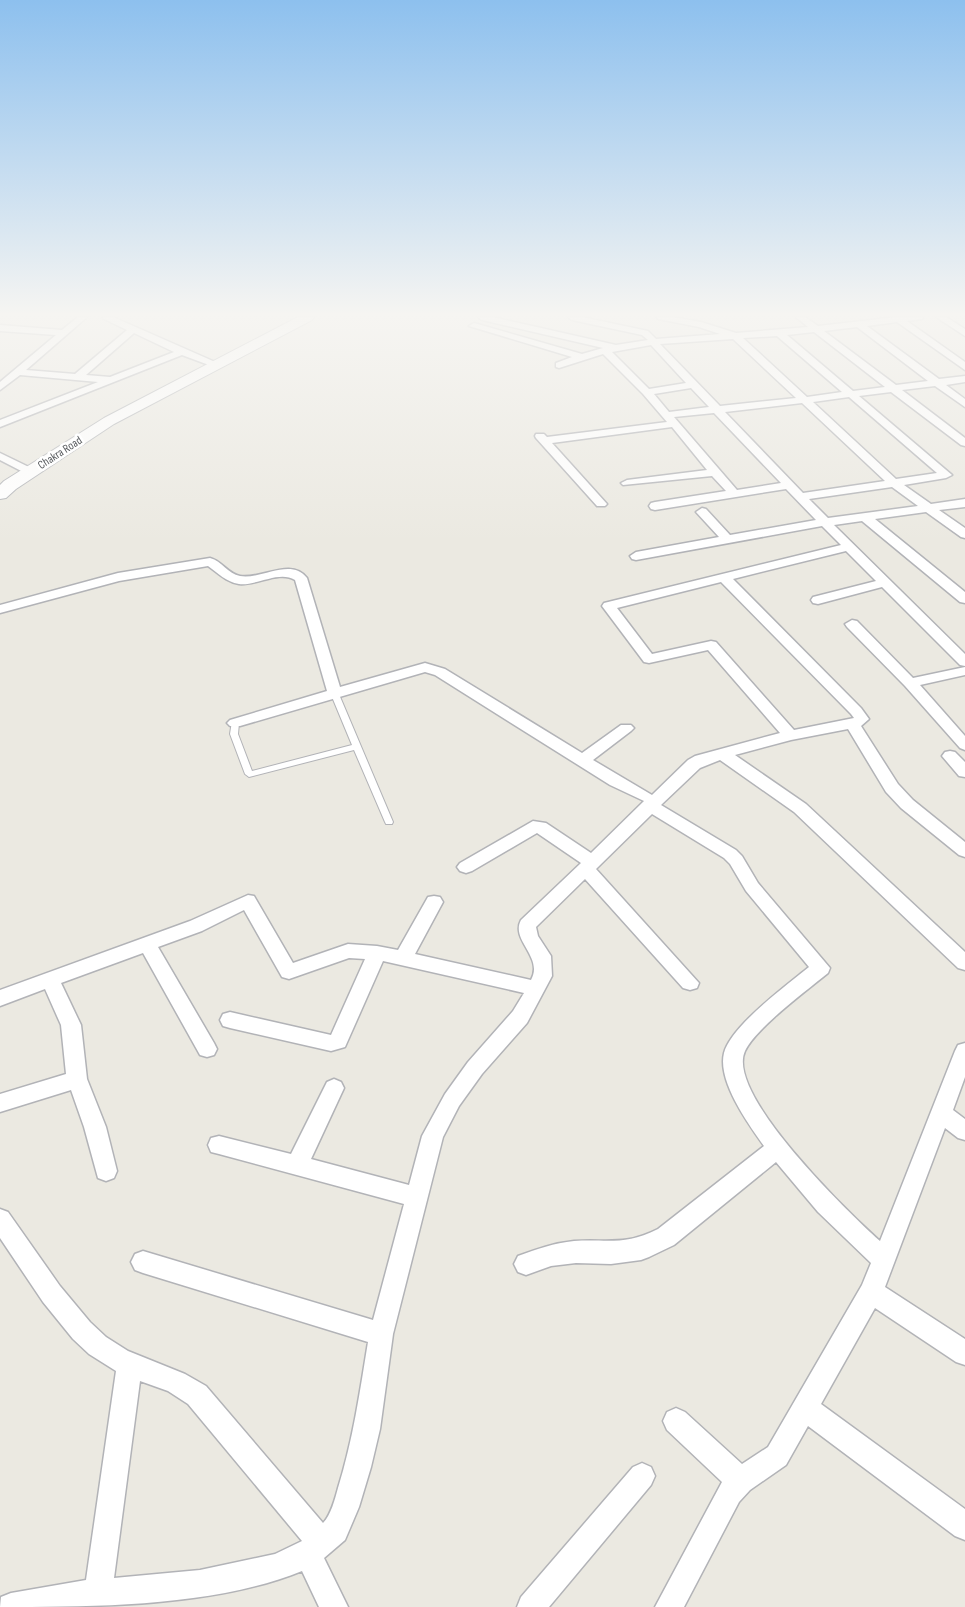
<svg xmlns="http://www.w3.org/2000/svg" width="965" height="1607" viewBox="0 0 965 1607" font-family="'Sofia Sans Condensed',sans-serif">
<rect width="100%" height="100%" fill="#ebe9e1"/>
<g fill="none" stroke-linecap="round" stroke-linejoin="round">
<g stroke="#b2b3b7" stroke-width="2">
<path id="lane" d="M331,690H334L338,692L393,822L392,824H386L385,822L354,750L249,777L245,774L230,734L232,721H238L239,723L238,734L252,771L352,745L330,692Z"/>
</g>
<g stroke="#b2b3b7" stroke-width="3">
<path id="street" d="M78,317H87L26,370L75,374L127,330L104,319L103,317H113L222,365L217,368L182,355L0,427V420L98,382L20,375L0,390V382L56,335L0,331V325L62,330ZM134,333L174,352L110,377L86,375Z
M478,317H492L616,345L648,340L642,335L572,320L568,317H582L648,331L656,339L720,334L699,327L658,319L657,317H672L701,322L736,333L808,327L796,317H805L818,326L897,317H923L922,319L907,321L965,362V370L897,322L867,326L939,379L965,376V382L946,385L965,399V407L935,386L902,390L965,438V446L961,445L891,392L859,396L952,475L946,478L904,485L931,504L965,499V507L939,510L965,528V538L961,537L926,512L875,519L965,592V603L960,602L862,521L834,525L965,654V666L960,665L882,587L818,604L813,603L811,600L813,597L876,581L846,551L733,579L861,708L869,719L861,726L898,784L913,800L965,842V857L959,855L901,808L886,792L848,729L791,740L735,755L806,804L965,952V970L958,968L794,812L720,760L700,768L661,805L736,850L742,856L758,883L830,968L828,973C806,991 756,1028 745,1051C725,1094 849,1213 880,1241L955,1051L958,1045L965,1043V1077L953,1110L965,1119V1140L958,1138L945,1128L885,1287L965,1339V1365L956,1362L875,1308L821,1404L965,1509V1540L955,1536L808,1426L786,1465L750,1490L739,1502L684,1607H655L722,1482L667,1430L663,1421L667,1412L676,1408L685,1412L742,1464L768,1447L862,1285L871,1263L818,1212L776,1162L674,1245L649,1257L641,1260L611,1264L576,1263L551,1266L526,1275L518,1272L514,1264L518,1256C537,1249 554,1243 574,1241C609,1239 624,1246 658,1229L764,1146C749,1125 717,1081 724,1053C731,1026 787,985 809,967L746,891L730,864L724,858L652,814L596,869L699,983L697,988L690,990L683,988L585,879L536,927L538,936L551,956L552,976L527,1023L482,1074L459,1106L443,1137L393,1334L380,1429L371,1467L359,1507L345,1540L324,1558L348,1607H319L302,1571C214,1607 95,1607 0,1607L1,1597L11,1593L86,1580L116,1371L89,1354L73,1339L43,1302L0,1238V1209L8,1212L60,1286L90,1322L106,1337L128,1351L185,1374L206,1386L323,1523C331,1515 335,1499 338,1488C353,1440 360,1391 368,1342L143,1273L135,1270L131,1262L135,1254L143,1251L373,1320L404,1204L219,1154L211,1152L208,1145L211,1138L219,1136L291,1154L327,1082L334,1079L341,1082L344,1088L311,1159L409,1185L422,1136L445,1094L468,1062L513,1011L524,993L383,961L345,1047L331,1051L230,1028L223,1026L220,1020L223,1014L230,1012L331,1035L365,959L349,958L289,979L282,977L244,910L202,931L158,947L214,1043L217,1049L214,1055L207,1057L200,1055L143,953L61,983L81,1025L87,1079L106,1127L117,1171L114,1178L106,1181L98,1178L84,1127L71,1090L0,1112V1094L66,1074L61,1025L45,989L0,1006V990L190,921L248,895L254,896L293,963L348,944L377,946L398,950L428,897L434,896L440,897L443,902L415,954L531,980C544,957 510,940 521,920L581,863L537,833L472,871L466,873L460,871L457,867L460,863L533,821L546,823L591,853L644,801L610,785L435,675L425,672L240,726H230L227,723L230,720L327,691L295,580C279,570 257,586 239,584C226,582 218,573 208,566L119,581L0,613V605L118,573L210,558C222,561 228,574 240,576C261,580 291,557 307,578L340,687L425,663L445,669L582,753L621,725H631L634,728L631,731L593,760L652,795L688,760L695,756L780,733L708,650L649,663L644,662L602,606L604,603L841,545L822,526L636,560L632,559L630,556L636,552L719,537L696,512L702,508L706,509L730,535L816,520L786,489L655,510L651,509L649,506L651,503L655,502L726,491L712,476L623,485L621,483L627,480L707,470L672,427L552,443L607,504L605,506H597L536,438L535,436L536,434H544L547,437L667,422L643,394L603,354L559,368L556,367V363L572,357L469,326L474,323L582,354L603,348L482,320ZM857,327L928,381L896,385L824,331ZM814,332L885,387L853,391L787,335ZM777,336L842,392L807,397L743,338ZM733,339L796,398L720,406L660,344ZM651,345L686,383L649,389L612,352ZM691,388L709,407L669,412L654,394ZM849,397L937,473L896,479L813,402ZM802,403L885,481L803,493L725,412ZM714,413L781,483L737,490L674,417ZM892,487L918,506L828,518L809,499ZM721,582L851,714L854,718L794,730L716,642L711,641L652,654L617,608ZM140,1381L168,1391L188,1404L302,1541L275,1554L200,1570L114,1578Z
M936,317H946L965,329V336Z
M0,453L35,470L37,472L35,474H27L0,460Z
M852,620L857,621L913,678L965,667V675L920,685L965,736V750L960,748L905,686L847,627L845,624Z
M950,751L955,752L965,762V777L959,776L942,756L945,752Z
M642,1463L651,1467L655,1476L651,1485L549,1607H517L521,1597L633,1467Z"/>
</g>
<g stroke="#b1b3b7" stroke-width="2">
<path id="secondary" d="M298,317H314L312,320L114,424L16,489L6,498L0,499V485L4,481L104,418Z"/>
</g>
<use href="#lane" fill="#fff" fill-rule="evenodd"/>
<use href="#street" fill="#fff" fill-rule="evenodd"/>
<use href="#secondary" fill="#fff" fill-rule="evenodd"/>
</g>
<linearGradient id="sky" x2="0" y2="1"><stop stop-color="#8dc0ee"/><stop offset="0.58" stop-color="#f6f5f2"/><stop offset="1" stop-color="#f6f5f2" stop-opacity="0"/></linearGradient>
<rect width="965" height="542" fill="url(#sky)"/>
<g text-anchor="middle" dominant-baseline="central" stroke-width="5" stroke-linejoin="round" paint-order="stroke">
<g font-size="12" fill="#5a5d60" stroke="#fff">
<text transform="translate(60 453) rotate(-33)">Chakra Road</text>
</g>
</g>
</svg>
